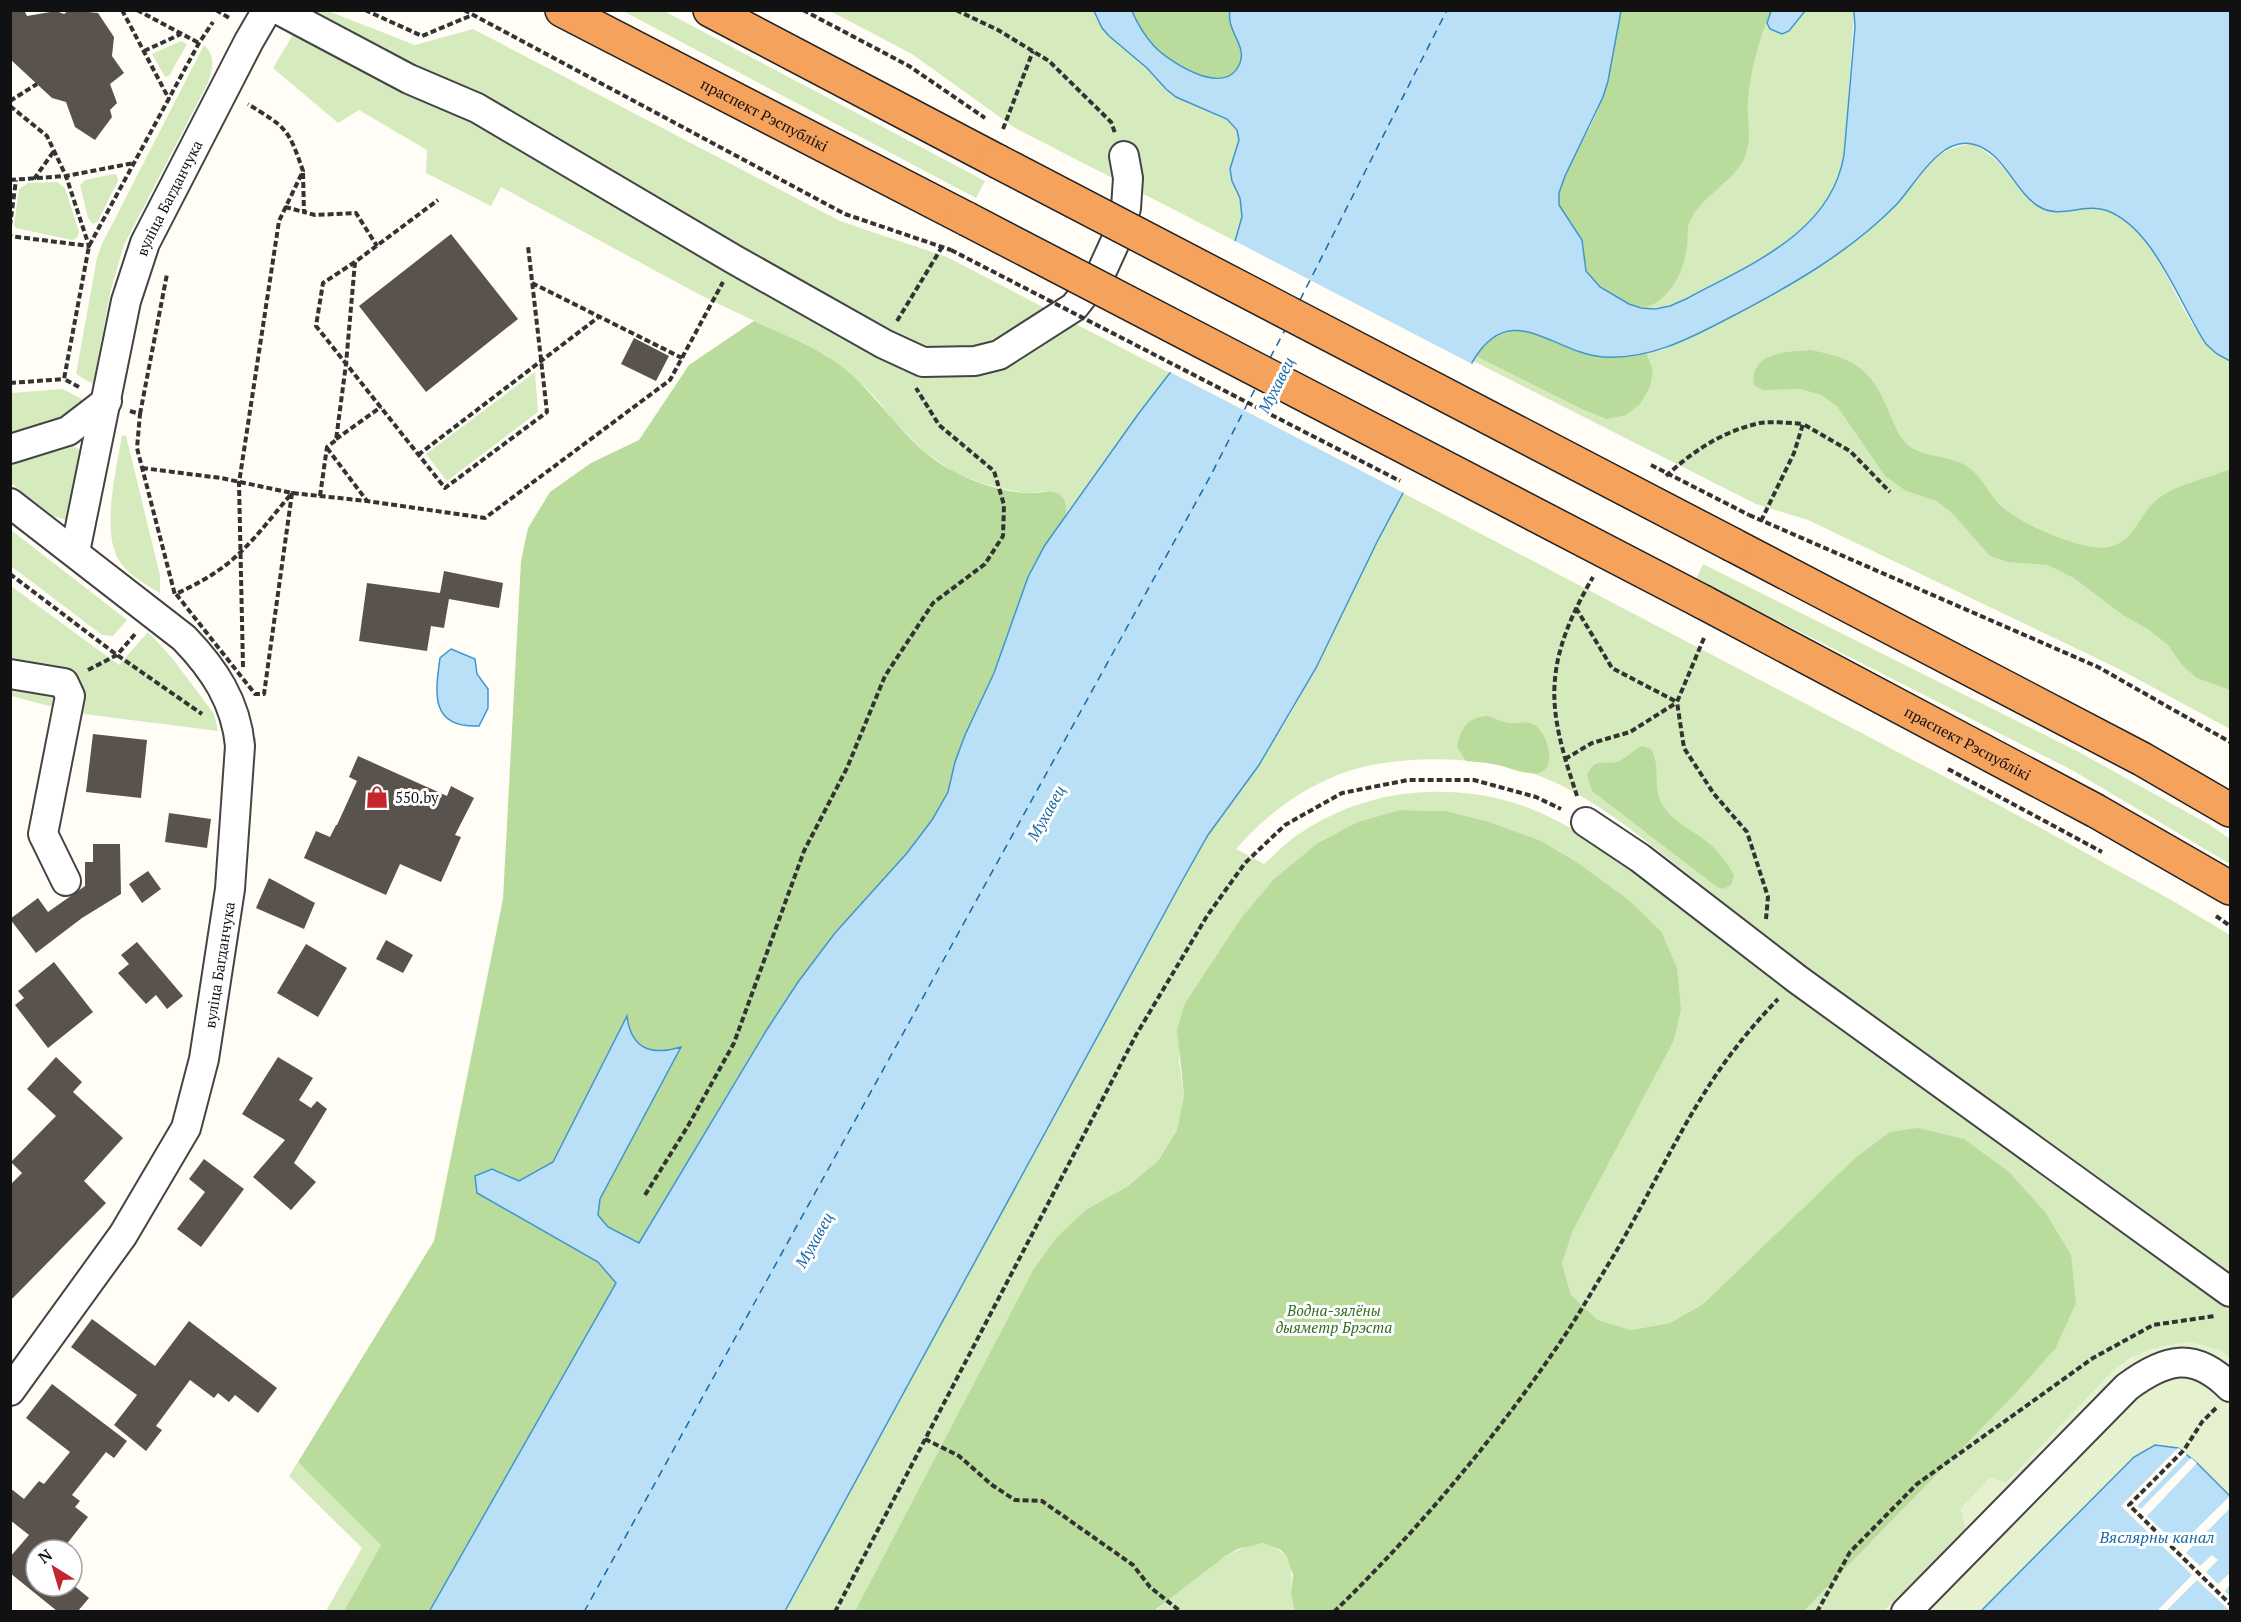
<svg xmlns="http://www.w3.org/2000/svg" width="2241" height="1622" viewBox="0 0 2241 1622" font-family="'PT Serif',serif">
<rect width="100%" height="100%" fill="#fffdf5"/>
<path fill="#d5ebbd" d="M307,11H328L415,45L473,29L840,221L947,257L1170,373L1066,514V505L1046,491L1030,493L1013,491L981,483L955,473L925,452L894,421L875,397L848,371L824,354L702,296L501,187L491,206L426,173L427,150L359,110L338,123L273,68Z
M623,11H664L985,181L976,198Z
M830,11H1094C1103,39 1129,50 1149,70C1158,78 1164,89 1175,96C1193,107 1227,110 1237,131C1243,144 1230,163 1232,180C1233,186 1238,191 1240,197C1245,212 1240,226 1235,241L1015,128L912,54Z
M1621,11H1771L1768,17L1789,31L1805,11H1854V16L1844,155C1831,234 1748,265 1686,299C1671,306 1658,309 1641,308L1608,81Z
M181,41L187,44L169,76L165,77L152,54Z
M204,45C216,56 213,68 208,83L124,245L111,289L93,384L76,374L97,258L102,244Z
M1972,144C2000,158 2005,171 2024,194C2048,199 2103,206 2121,218C2171,250 2179,337 2230,361V729L2117,668L1808,520L1756,504L1473,361L1476,356H1629L1662,350L1879,221C1890,210 1902,199 1912,186C1931,163 1939,147 1972,144Z
M113,174L117,175L118,181L98,221L93,224L88,218L80,185L85,180Z
M57,182L65,188L79,232L77,238L72,240L16,228L14,225L19,189L28,183Z
M535,372L538,412L447,481L426,454Z
M63,389L85,401L70,416L11,436V393Z
M122,435L126,436L160,575V593C146,585 130,576 120,562C100,533 117,467 122,435Z
M64,445H72L83,452L71,516L66,520L53,516L11,483L10,461Z
M1403,493L1995,803L2173,901L2230,935V1273C2090,1169 1945,1071 1806,966C1760,932 1715,895 1670,860C1628,827 1585,792 1534,774C1482,756 1405,754 1352,770C1307,784 1266,814 1236,849L1264,864C1276,854 1286,842 1299,834C1353,797 1416,785 1481,795C1552,807 1601,847 1658,888C1695,915 1733,942 1770,969C1924,1081 2077,1195 2230,1309V1359L2220,1350L2132,1357L2112,1372L2006,1483L1990,1478L1961,1509L1966,1530L1884,1611H1804L2018,1391L2055,1349L1855,1158L1703,1304L1670,1323L1631,1330L1598,1320L1571,1295L1562,1263L1661,931L1629,900L1578,863L1486,821L1446,811L1401,810L1273,880L1241,918L1185,1003L1179,1060L1184,1095L1177,1130L1158,1161L1128,1186L1087,1209L1033,1270L855,1611L785,1612L1182,881L1208,835L1259,765L1290,715L1316,668L1377,542Z
M11,530L127,620L113,636L102,635L11,566Z
M1703,564L2079,752L2210,825L2230,839V864L2072,770L1696,579Z
M11,586L119,665L148,632L172,658L214,714L218,731L76,713L11,696Z
M298,1462L381,1545L344,1611H326L362,1548L289,1476Z
M1263,1543C1306,1556 1285,1580 1294,1611L1154,1612C1186,1586 1221,1549 1263,1543Z"/>
<path fill="#b9dc9c" d="M1132,11H1230C1226,31 1247,45 1240,63C1227,99 1169,62 1154,46C1144,35 1137,23 1132,11Z
M1621,11H1771C1759,39 1751,68 1748,98C1746,121 1754,137 1743,161C1731,184 1695,200 1688,227C1687,233 1688,239 1687,245C1685,263 1679,281 1666,294C1660,301 1653,306 1643,307C1630,309 1594,285 1587,273C1582,262 1586,252 1582,242C1576,225 1556,213 1559,194C1561,174 1588,134 1597,112C1610,79 1615,45 1621,11Z
M754,321C786,336 823,349 850,373C886,406 912,452 957,473C978,484 1007,493 1032,493C1041,493 1055,488 1062,497C1067,502 1066,508 1066,514L1028,577L994,673L955,762L948,792L932,820L907,853L835,933L766,1031L616,1283L429,1611H344L381,1545L298,1462L434,1241L503,899L521,561L528,528L550,492L591,463L639,440L689,365Z
M1519,330C1540,334 1556,344 1576,350C1595,356 1626,357 1646,353L1653,370L1650,387L1640,404L1626,415L1607,419L1584,410L1476,356C1490,339 1497,333 1519,330Z
M1811,350C1861,360 1873,372 1892,419C1896,428 1901,440 1909,446C1924,457 1949,456 1965,465C1981,474 1987,492 2000,505C2018,523 2085,553 2109,547C2136,541 2137,515 2159,498C2180,483 2207,479 2230,469V690L2197,678L2182,665L2168,645L2148,629L2123,615L2074,578L2048,565L2008,562L1990,556L1953,514L1937,501L1906,491L1885,476L1837,406L1821,395L1801,389L1763,390L1754,385C1749,352 1787,352 1811,350Z
M1487,716C1494,718 1502,722 1509,723C1518,724 1527,719 1536,726C1547,734 1558,767 1539,773C1526,776 1507,766 1493,764C1484,762 1475,762 1466,761L1457,747C1460,730 1467,717 1487,716Z
M1642,746L1651,749C1662,768 1651,787 1663,806C1673,821 1688,828 1702,838C1716,848 1727,861 1734,876L1731,885L1723,889L1717,887L1592,791L1587,775C1596,757 1600,765 1616,762C1625,760 1633,750 1642,746Z
M1401,810L1446,811L1486,821L1541,841L1578,863L1629,900L1661,931L1677,968L1681,1009L1674,1040L1573,1230L1562,1263L1571,1295L1598,1320L1631,1330L1670,1323L1703,1304L1855,1158L1890,1132L1918,1128L1964,1139L2009,1172L2045,1212L2071,1255L2076,1303L2055,1349L2018,1391L1804,1611H1294L1291,1593L1293,1575L1287,1557L1281,1550L1263,1543L1238,1549L1224,1557L1154,1611H855L1033,1270L1057,1237L1087,1209L1128,1186L1158,1161L1177,1130L1184,1095L1177,1030L1185,1003L1241,918L1273,880L1318,843L1358,822Z"/>
<path fill="#e6f2cf" d="M2190,1342L2220,1350L2230,1359V1611L1884,1612L1966,1530L1961,1509L1990,1478L2006,1483L2112,1372C2143,1349 2152,1347 2190,1342Z"/>
<path fill="#b9e0f7" stroke="#3f96cf" stroke-width="1.5" d="M1094,11H1132C1137,23 1144,35 1154,46C1169,62 1226,99 1240,63C1247,45 1226,31 1230,11H1621L1608,81L1603,97L1565,176L1559,193V205L1582,240L1586,271L1600,287L1629,304L1641,308L1655,309L1670,306L1686,299C1748,265 1831,234 1844,155L1855,27L1854,11H2230V361L2217,354L2206,344C2179,304 2154,226 2105,210C2082,203 2060,220 2038,206C2013,190 2004,151 1972,144C1939,137 1915,185 1896,205C1848,254 1785,289 1725,320C1687,340 1647,360 1603,357C1553,353 1511,297 1473,361L1377,542L1316,668L1259,765L1208,835L1182,881L785,1611L429,1612L616,1283L598,1262L477,1193L475,1176L492,1169L519,1181L553,1162L627,1016C631,1049 651,1056 681,1047L600,1199L598,1215L608,1227L639,1243L766,1031L798,982L835,933L907,853L932,820L948,792L955,762L965,735L994,673L1028,577L1045,545L1139,413L1213,317L1242,217L1240,198L1232,181L1230,169L1239,140L1237,130L1227,119L1176,97L1166,89L1147,68L1109,36L1102,28Z
M1771,11V10L1805,11L1789,31L1782,34L1770,29L1767,23Z
M451,649L475,659L477,674L488,689V708L479,726C430,728 435,694 440,658Z
M2155,1445L2178,1448L2197,1463L2230,1496V1611L1980,1612L2134,1457Z"/>
<path fill="#fffdf5" d="M1233,240L1474,365L1406,494L1168,371L1211,316Z
M2178,1448L2187,1454L2137,1506L2141,1509L2191,1458L2197,1463L2147,1516L2179,1546L2230,1496V1508L2186,1553L2200,1566L2212,1555L2218,1560L2206,1572L2218,1584L2230,1573V1585L2225,1591L2230,1597V1611L2197,1580L2166,1611H2157L2192,1575L2121,1506Z"/>
<g fill="none" stroke-linecap="round" stroke-linejoin="round">
<path stroke="#1768a6" stroke-width="1.5" stroke-dasharray="8 6" stroke-linecap="butt" d="M1300,300L1447,10
M1270,358L1286,328
M584,1612L1211,475L1256,387"/>
</g>
<path fill="#5a524d" d="M10,10H24L27,16L56,11L64,14L69,10L98,13L114,37L112,56L124,73L110,84L117,103L110,110L112,117L95,140L75,127L66,102L52,98L10,59Z
M451,234L518,319L426,392L359,306Z
M634,338L669,356L656,381L621,364Z
M444,571L503,583L499,608L449,599L444,628L431,626L427,651L359,641L367,583L440,593Z
M93,734L147,740L141,798L86,792Z
M358,756L447,796L451,786L474,798L455,835L461,837L441,882L400,864L386,895L304,858L316,831L330,837L336,825H337L357,781L349,777Z
M169,813L211,819L207,848L165,842Z
M93,844H120L121,894L82,918L36,953L10,919L38,898L48,912L85,886V862H93Z
M148,871L161,889L142,903L129,884Z
M269,878L315,903L304,929L256,908Z
M386,940L413,955L403,973L376,959Z
M137,942L183,996L167,1009L156,995L146,1004L118,973L129,964L121,955Z
M306,944L347,968L318,1017L277,993Z
M54,962L93,1012L48,1048L15,1005L24,998L18,991Z
M56,1057L82,1082L73,1092L123,1138L84,1181L106,1203L10,1301V1185L22,1173L11,1162L56,1116L27,1089Z
M278,1057L313,1078L299,1100L311,1108L317,1101L327,1109L294,1163L316,1182L291,1210L253,1177L285,1140L242,1114Z
M204,1159L244,1189L201,1247L177,1229L205,1192L189,1179Z
M92,1319L155,1366L189,1321L277,1388L258,1413L235,1395L229,1402L218,1393L214,1398L190,1380L156,1426L162,1430L146,1451L114,1425L137,1395L71,1347Z
M52,1384L127,1441L114,1458L106,1452L72,1495L80,1501L75,1507L88,1517L62,1550H36V1586H72V1584L89,1598L78,1611H57L10,1573V1557L29,1535L10,1520V1488L24,1499L39,1481L44,1484L70,1452L26,1418Z"/>
<g fill="none" stroke-linecap="round" stroke-linejoin="round">
<g stroke="#444" stroke-width="32">
<g id="minor">
<path d="M279,10L409,79L477,108L735,260L884,344L923,362L975,361L999,355L1074,307L1101,273L1116,240L1126,208L1128,178L1124,156"/>
<path d="M10,449L68,431L107,401"/>
<path d="M10,503L184,638C214,669 236,702 240,746L230,889L204,1059L186,1128L123,1235L10,1391"/>
<path id="s1" d="M75,552L126,301L145,243L249,41L267,10"/>
<path d="M10,674L64,683L70,696L43,834L66,881"/>
<path d="M1586,822L1640,858L1797,979L2230,1292"/>
<path d="M1906,1612L2127,1387C2166,1358 2194,1351 2230,1387"/>
</g>
</g>
<g stroke="#222" stroke-width="36">
<g id="highway">
<path id="s2" d="M562,10L967,219"/>
<path d="M710,10L997,161"/>
<path d="M1733,545L2142,759L2230,810"/>
<path id="s3" d="M1703,602L2096,811L2230,888"/>
</g>
</g>
<path stroke="#333" stroke-width="4" stroke-dasharray="6 3" stroke-linecap="butt" d="M122,10L169,99
M137,10L199,43
M216,10L231,19
M365,10L422,36L470,16
M464,10L845,214L951,250
M803,10L909,66L985,118
M956,10L998,30L1049,61L1111,122L1115,133
M144,51L181,34
M10,101L37,84
M10,106L47,136L66,176L89,246L10,236
M1003,129L1033,51
M303,173L304,212L315,215L356,213L377,246
M34,179L54,151
M10,180L66,176L134,163
M285,207L304,212
M10,226L16,180
M355,262L323,283L316,326L445,488L547,412L528,246
M532,283L682,358
M897,321L942,247
M10,383L64,379
M79,387L64,379L89,246L199,43L213,22
M130,411L140,414L137,448L175,595
M140,414L167,274
M336,439L381,407
M327,448L367,501
M418,455L600,316
M142,468L221,478L292,493L367,501L485,518L670,380L723,282
M1666,476C1693,451 1723,431 1760,423C1773,421 1789,423 1803,424
M292,493L264,694H255L176,594C188,588 201,582 213,574C245,554 268,521 292,493Z
M320,496L327,447L336,440L346,364L355,262L438,200
M1749,515L2098,667L2230,742
M1761,521L1794,453L1803,424L1850,451L1890,492
M10,574L117,655L202,714
M1576,608L1612,668L1677,702
M1704,638L1677,702L1684,748L1714,794L1747,832L1768,897L1766,919
M243,667L239,483L279,221L303,171C288,127 286,128 248,104
M88,670L117,655L136,633
M1565,759L1592,743L1630,732L1676,703
M1948,769L2102,852
M1577,796C1565,759 1551,719 1555,679C1558,643 1575,608 1593,577
M2216,916L2230,926
M645,1195L688,1126L734,1043L804,851L847,768L885,676L933,603L985,564L1003,536L1004,505L994,471L939,425L916,388
M2216,1408L2202,1422L2184,1450L2129,1505L2230,1604
M925,1439L959,1456L992,1485L1015,1500L1042,1501L1133,1565L1150,1587L1181,1612
M835,1612L1136,1035L1207,916L1245,863L1285,825L1342,793L1408,780H1474L1536,797L1561,809
M1334,1612C1418,1530 1493,1441 1559,1344C1579,1315 1596,1284 1614,1255C1646,1201 1672,1144 1705,1092C1726,1058 1751,1027 1778,999
M1817,1612L1850,1552L1917,1484L2093,1358L2153,1325L2215,1316"/>
<use href="#minor" stroke="#fff" stroke-width="28"/>
<use href="#highway" stroke="#f5a25d" stroke-width="33"/>
<g stroke="#222" stroke-width="36" stroke-linecap="butt">
<path id="highway-bridge" d="M997,161L1733,545
M967,219L1703,602"/>
</g>
<path stroke="#333" stroke-width="4" stroke-dasharray="6 3" stroke-linecap="butt" d="M951,250L1400,481
M1651,465L1749,515"/>
<use href="#highway-bridge" stroke="#f5a25d" stroke-width="33"/>
</g>
<defs>
<g id="shop-bare" transform="scale(1.8)"><path d="M-5-2.5h2.3a2.7 3.5 0 0 1 5.4 0H5L5.5 6h-11ZM-1.5-2.5h3a1.5 2.3 0 0 0-3 0Z" fill="#c4262e" stroke="#fff" stroke-width="2.5" paint-order="stroke"/></g>
</defs>
<g fill-rule="evenodd">
<use href="#shop-bare" x="377" y="797"/>
</g>
<g text-anchor="middle" dominant-baseline="central" stroke-width="6" stroke-linejoin="round" paint-order="stroke">
<g font-size="15" fill="#111" stroke="#fff">
<text stroke="none"><textPath href="#s2" startOffset="228">праспект Рэспублікі</textPath></text>
<text stroke="none"><textPath href="#s1" startOffset="368">вуліца Багданчука</textPath></text>
<text stroke="none"><textPath href="#s3" startOffset="300">праспект Рэспублікі</textPath></text>
<text transform="translate(219 965) rotate(-81)">вуліца Багданчука</text>
</g>
<g font-size="15" fill="#111" stroke="#fff" text-anchor="start">
<text x="395" y="797">550.by</text>
</g>
<g font-size="15" font-style="italic" fill="#2f6b1f" stroke="#fff">
<text x="1334" y="1310">Водна-зялёны<tspan x="1334" dy="17">дыяметр Брэста</tspan></text>
</g>
<g font-size="16" font-style="italic" fill="#1768a6" stroke="#fff">
<text transform="translate(1276 385) rotate(-63)">Мухавец</text>
<text transform="translate(1046 813) rotate(-61)">Мухавец</text>
<text transform="translate(814 1240) rotate(-61)">Мухавец</text>
<text x="2157" y="1537">Вяслярны канал</text>
</g>
</g>
<rect width="2241" height="1622" fill="none" stroke="#111111" stroke-width="24"/>
<g transform="translate(54 1568) rotate(323)"><circle r="28" fill="#ffffff" stroke="#a0a0a0" stroke-width="1.5"/>
<path d="M0-4.5L10 22L0 15L-10 22Z" fill="#c4262e"/>
<text y="-9" font-size="16" font-weight="bold" text-anchor="middle" fill="#111111">N</text>
</g>
</svg>
